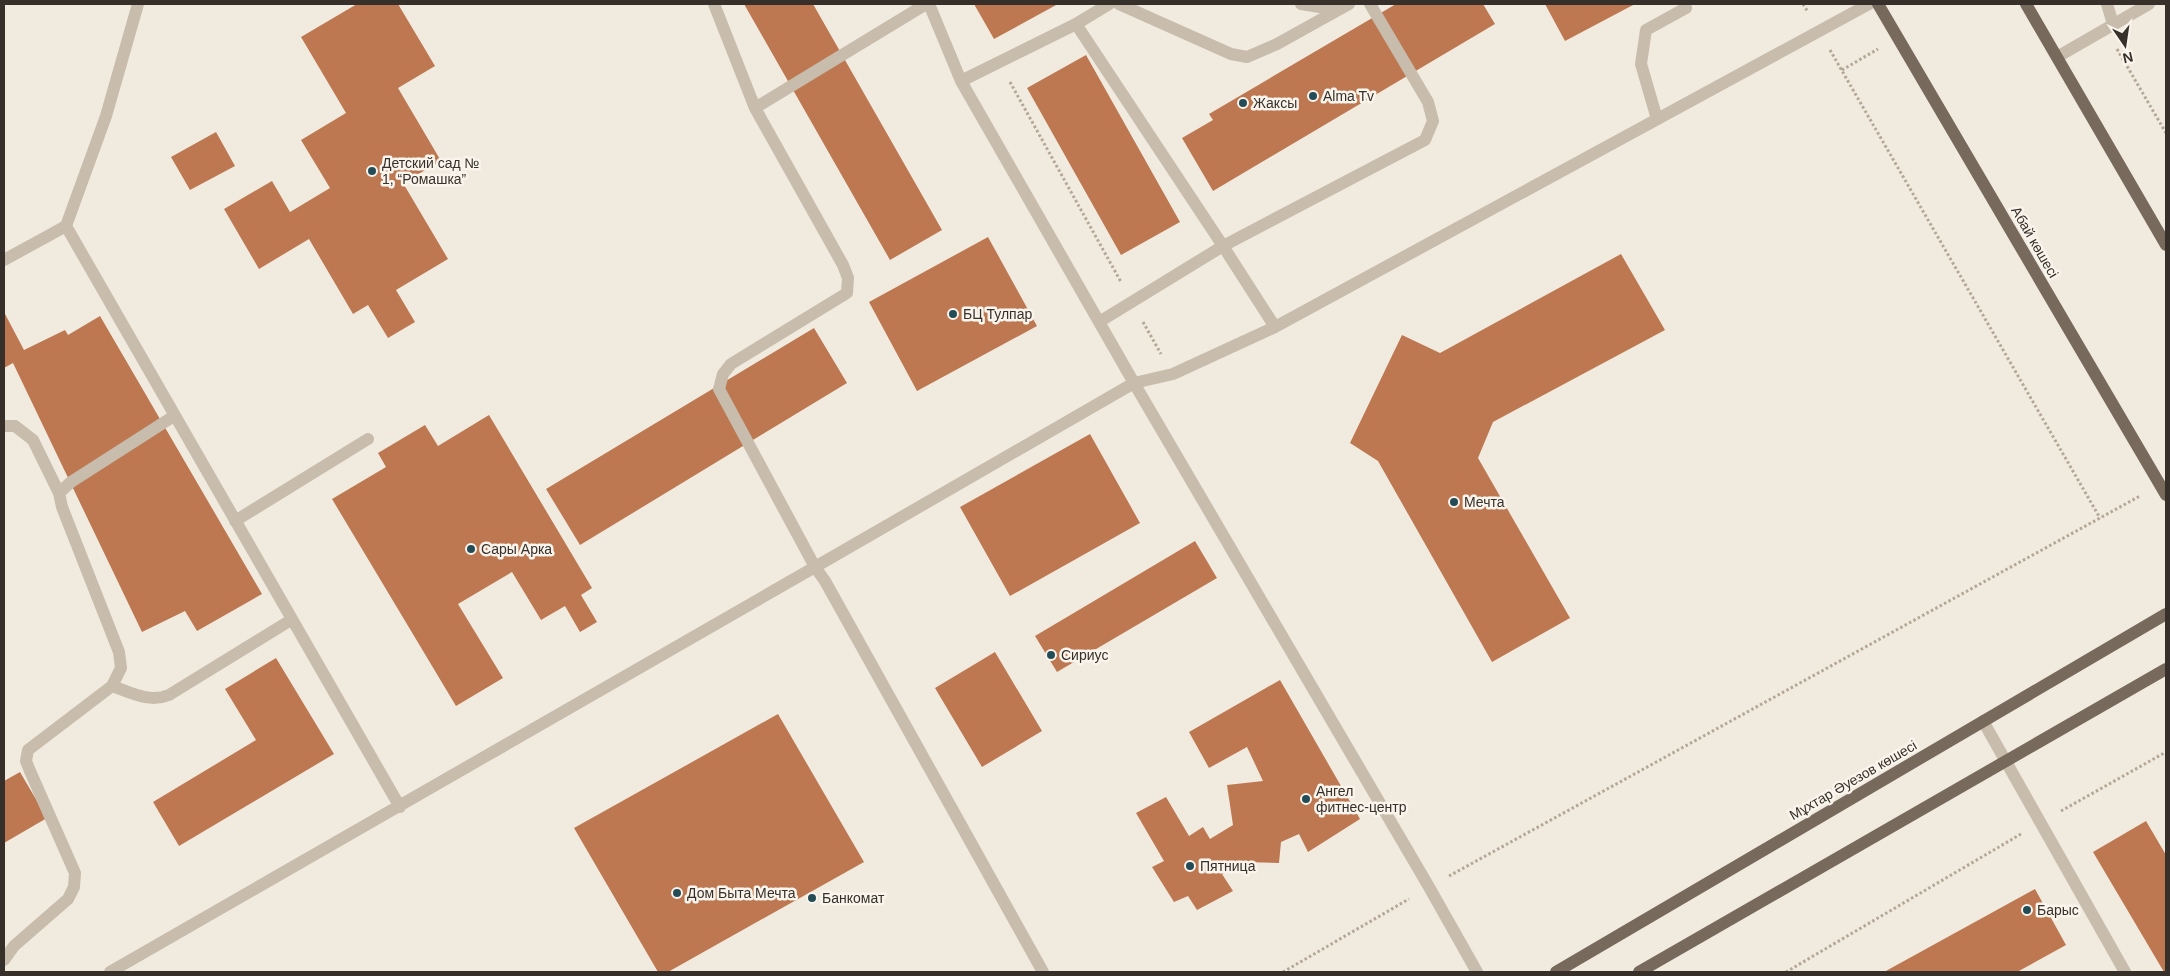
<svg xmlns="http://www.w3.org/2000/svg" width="2170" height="976" viewBox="0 0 2170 976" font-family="Arial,sans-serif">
<rect width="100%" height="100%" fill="#f1ebdf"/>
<path fill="#bd7852" d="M357,4H398L435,66L398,88L441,161L403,183L448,259L396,290L415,322L388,338L368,305L353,314L309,239L259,269L224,209L272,181L290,212L330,188L301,140L346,113L301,37Z
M744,4H813L942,230L890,260Z
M974,4H1058L994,39Z
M1396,4H1483L1495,24L1213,191L1182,138L1213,120L1209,114Z
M1545,4H1635L1565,41Z
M1086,55L1180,222L1121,255L1027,88Z
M216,132L235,166L190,190L171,157Z
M988,237L1037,326L917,391L869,302Z
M1621,254L1665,330L1493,422L1478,458L1570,618L1492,662L1378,461L1350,443L1402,335L1440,353Z
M4,312L24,350L65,330L68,335L100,316L262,594L197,631L185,611L142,632L13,363L4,368Z
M814,328L847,383L580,545L546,489Z
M489,415L592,588L581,595L597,622L580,632L565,606L541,620L512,572L458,604L503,678L456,706L332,499L386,467L378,453L425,425L438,446Z
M1090,434L1140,523L1010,596L960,507Z
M1195,541L1217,578L1057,672L1035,636Z
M995,652L1042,731L982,767L935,688Z
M276,658L334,754L179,846L153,802L256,740L225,689Z
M1280,680L1360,819L1308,852L1299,834L1281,842L1279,863L1243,862L1222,874L1233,891L1197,910L1188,896L1174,902L1152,867L1164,861L1136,813L1166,797L1189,836L1203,827L1210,839L1233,825L1227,785L1263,781L1247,747L1209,768L1189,732Z
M778,714L864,862L668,972H658L574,828Z
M20,772L47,818L4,843V781Z
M2146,821L2166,855V972H2164L2093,852Z
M2035,889L2066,945L2017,972H1884Z"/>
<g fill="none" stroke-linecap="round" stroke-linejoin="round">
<path stroke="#b4a796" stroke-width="3" stroke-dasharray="2.5 2.5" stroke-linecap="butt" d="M1803,4L1808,12
M2117,49L2166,133
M1830,50L2100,518
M1842,70L1878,49
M1010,82L1121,282
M1143,322L1161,354
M2061,811L2166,752
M1449,876L2140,496
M1283,972L1409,899
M1786,972L2021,834"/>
<path stroke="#c8bcac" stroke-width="12" d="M714,4L755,108
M926,4L755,108L843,265L848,278L847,293L731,364L723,374L719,389L815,567L1134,383L1173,374L1275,327L1869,4
M929,4L961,81L1134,383L1429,887L1477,972
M1119,4L1231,54L1247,57L1277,44L1349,4
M1301,4L1338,10
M2107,4L2113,24
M1076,24L1223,246L1425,140L1433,121L1428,102L1370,4
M2057,57L2149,4
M961,81L1076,24L1109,4
M1657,119L1641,64L1646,30L1686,8
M66,226L400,807
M4,260L66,226L106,116L138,4
M1099,322L1223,246L1275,327
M4,426H15L33,440L59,493
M235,521L368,439
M112,686C132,693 149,703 169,695L291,620
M1983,721L2125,972
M4,960L14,946L68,899L74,887L75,873L30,771L26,761L28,750L112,686L121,668L119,652L62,507L59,493L71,482L174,416
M110,972L815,567L825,581L1043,972"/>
<path stroke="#78695d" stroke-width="12" d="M1878,4L2166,495
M2026,4L2166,245
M1556,972L2166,614
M1639,972L2166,669"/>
</g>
<g fill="#234c56" stroke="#f9f4ec" stroke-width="2">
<circle cx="1313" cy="96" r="5"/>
<circle cx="1243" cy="103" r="5"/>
<circle cx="372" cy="171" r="5"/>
<circle cx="953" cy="314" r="5"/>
<circle cx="1454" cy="502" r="5"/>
<circle cx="471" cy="549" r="5"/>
<circle cx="1051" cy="655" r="5"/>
<circle cx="1306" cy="799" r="5"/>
<circle cx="1190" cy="866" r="5"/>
<circle cx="677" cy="893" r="5"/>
<circle cx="812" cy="898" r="5"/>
<circle cx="2027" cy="910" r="5"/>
</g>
<g text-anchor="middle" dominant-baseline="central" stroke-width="5" stroke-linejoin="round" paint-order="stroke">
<g font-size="14" fill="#37302a" stroke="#f9f4ec" text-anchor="start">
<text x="1323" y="96">Alma Tv</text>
<text x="1253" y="103">Жаксы</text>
<text x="382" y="163">Детский сад №<tspan x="382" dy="16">1, “Ромашка”</tspan></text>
<text x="963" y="314">БЦ Тулпар</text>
<text x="1464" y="502">Мечта</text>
<text x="481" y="549">Сары Арка</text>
<text x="1061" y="655">Сириус</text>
<text x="1316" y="791">Ангел<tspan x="1316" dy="16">фитнес-центр</tspan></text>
<text x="1200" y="866">Пятница</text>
<text x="687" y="893">Дом Быта Мечта</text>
<text x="822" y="898">Банкомат</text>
<text x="2037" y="910">Барыс</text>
</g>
<g font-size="14" fill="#37302a" stroke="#f9f4ec">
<text transform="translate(2035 242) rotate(60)">Абай көшесі</text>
<text transform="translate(1853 780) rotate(-30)">Мұхтар Әуезов көшесі</text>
</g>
</g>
<rect width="2170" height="976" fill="none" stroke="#37302a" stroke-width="10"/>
<g transform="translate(2125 45) rotate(167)" stroke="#f9f4ec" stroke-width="4" paint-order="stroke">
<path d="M0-4L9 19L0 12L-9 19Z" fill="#37302a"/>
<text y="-8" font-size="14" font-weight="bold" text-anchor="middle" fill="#37302a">N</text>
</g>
</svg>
